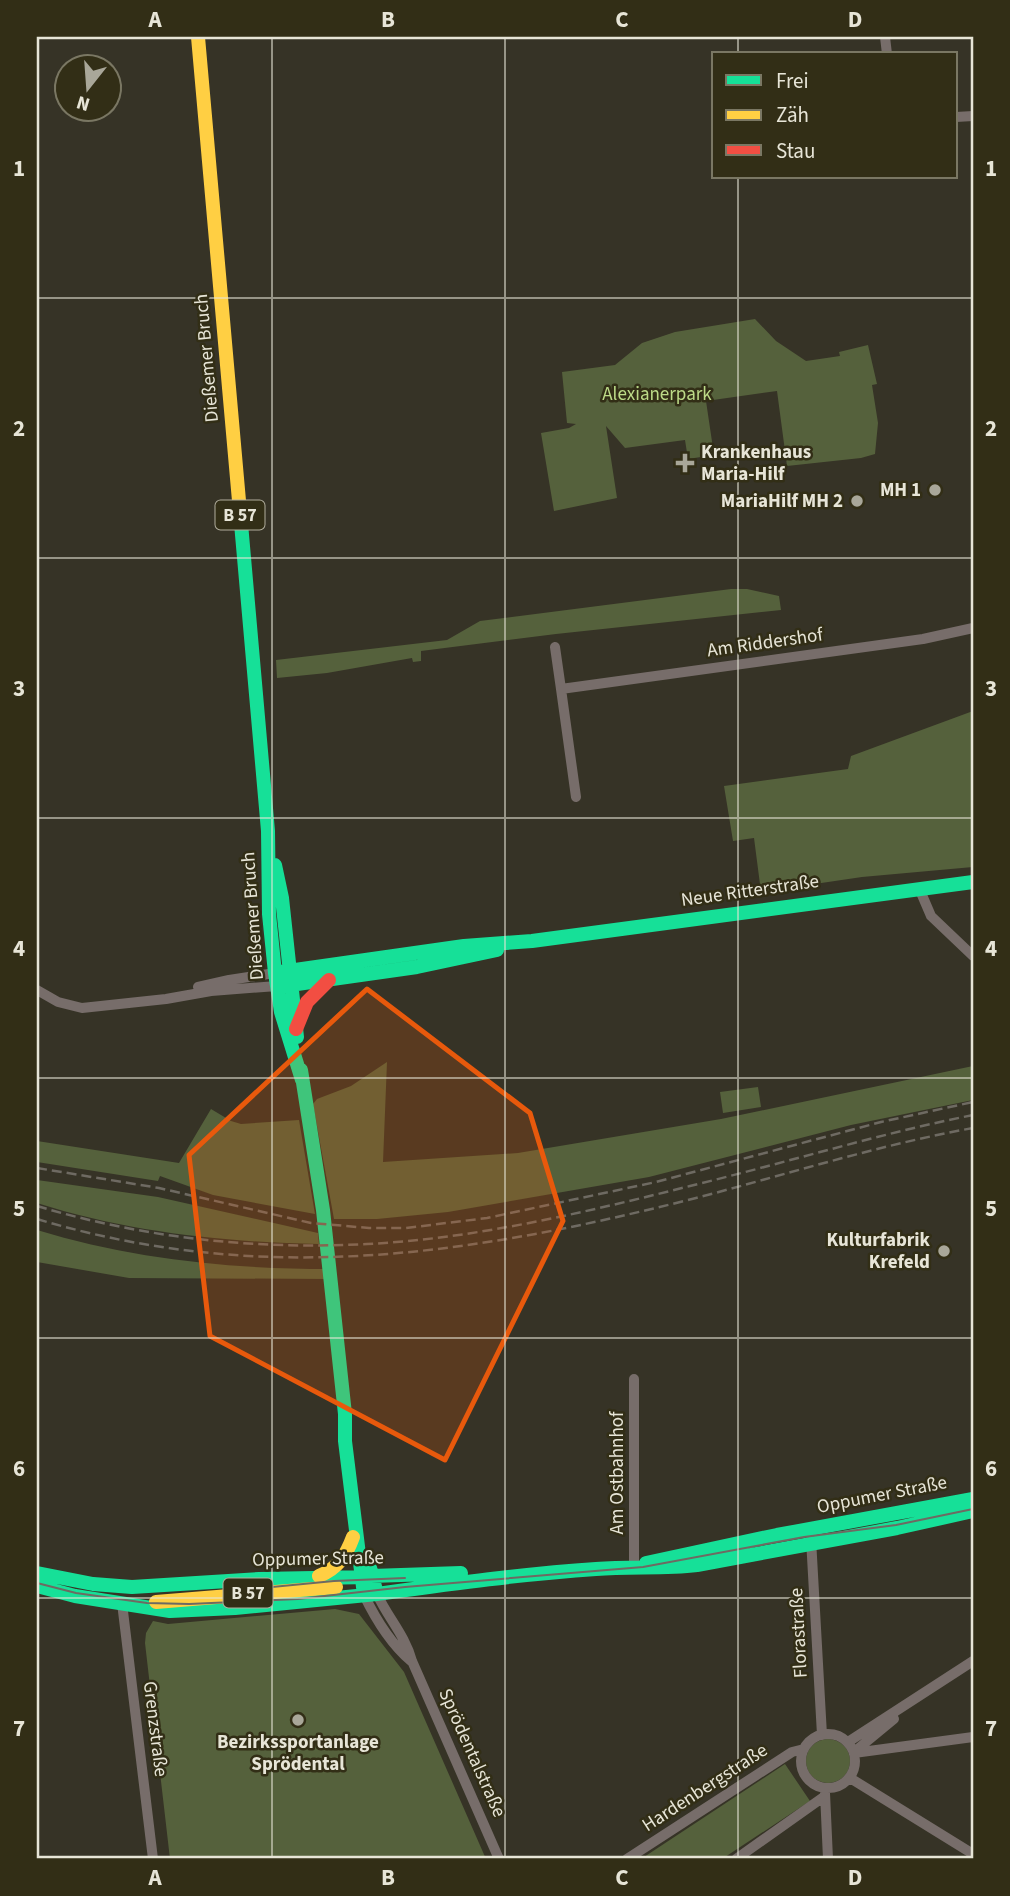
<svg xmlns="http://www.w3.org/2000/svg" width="1010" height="1896" viewBox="0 0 1010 1896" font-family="'Source Sans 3',sans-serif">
<rect width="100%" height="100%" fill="#363326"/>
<path fill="#55613c" d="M755,319L776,341L806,361L840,356L839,352L868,345L877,384L872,385L878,423L875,454L861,458L787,466L777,391L706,401L714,455L688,459L685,440L625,448L606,426L617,498L554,511L541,433L569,428L576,424L567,423L562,372L615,365L642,343L675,332Z
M731,589H747L779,596L781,610L556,634L421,651V661L413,662L412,658L327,673L277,678L276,660L447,640L480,621Z
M973,711V867L862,877L761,892L754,838L733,841L724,786L848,769L851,756Z
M387,1062L383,1162L518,1153L721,1119L973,1066V1100L851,1125L649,1177L448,1212L377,1219H334L313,1104L317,1099L351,1086Z
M758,1087L761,1107L723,1113L720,1092Z
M211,1109L231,1121L241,1124L299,1120L315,1214L213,1195L160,1176L158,1181L37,1162V1141L179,1163Z
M37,1180L158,1197L318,1233L319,1244C224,1242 127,1232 37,1203Z
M37,1230C132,1259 231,1269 329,1269L330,1279L129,1278L37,1262Z
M335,1609L359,1614L404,1672L486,1859H170L145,1643L146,1633L153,1621L168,1624Z
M806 1761a22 22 0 1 1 44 0a22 22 0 1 1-44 0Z
M785,1764L810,1801L722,1859H641Z"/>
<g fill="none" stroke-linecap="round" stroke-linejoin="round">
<path stroke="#776d6a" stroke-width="10" d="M885,37L887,54
M956,117L973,116
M555,647L561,689
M576,797L561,689L923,639L973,628
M919,888L931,916L973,956
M198,987L229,980L275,973
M37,990L58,1002L82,1008L166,999L211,991L277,986
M811,1539L822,1735
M634,1566V1379
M377,1594C388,1618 405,1635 412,1661L499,1859
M364,1595C376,1620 390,1643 411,1661
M122,1603L153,1859
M801 1761a27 27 0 1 1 54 0a27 27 0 1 1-54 0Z
M848,1742L973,1661
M854,1752L894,1719
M854,1753L973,1737
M850,1778L973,1854
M825,1793L828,1859
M627,1859L792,1752L804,1749
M736,1859L825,1796"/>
<path stroke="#16e098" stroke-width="14" d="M240,512L268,831L269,914L275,973L281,1012L302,1080
M275,865L282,898L297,1037
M281,972L464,946L532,941L973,882
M283,986L417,967L497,950
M301,1070L323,1210L345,1414V1441L364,1595
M646,1563L777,1535L973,1499
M37,1573L93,1584L132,1587L259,1579L369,1577
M371,1576L461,1573
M37,1586L75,1596L170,1611L235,1608L377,1594L369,1564
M377,1594C450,1584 522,1574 596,1569C630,1566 663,1569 697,1565L897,1528L973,1511"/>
<path stroke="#ffcf43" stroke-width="14" d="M198,37L240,512
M319,1576C338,1568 346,1556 353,1537
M156,1602L336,1587"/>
<path stroke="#f24e42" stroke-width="14" d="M296,1029L307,1002L329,980"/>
<path stroke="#6e6a62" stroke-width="2" d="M37,1583L76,1593L147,1603L189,1604L298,1599L405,1587L643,1567L804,1537L896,1525L973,1509
M231,1591L334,1581L405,1578"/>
<path stroke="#6e6a62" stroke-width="2.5" stroke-dasharray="10 5" stroke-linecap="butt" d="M37,1168L159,1188L311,1223L369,1228H406L487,1218L656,1182L881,1122L973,1102
M37,1206C144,1238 255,1250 367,1244C473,1239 587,1212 690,1186C785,1163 878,1134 973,1115
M37,1219C264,1287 471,1255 696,1198C788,1174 879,1145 973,1128"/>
</g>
<path fill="#e8590c" fill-opacity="0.2" stroke="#e8590c" stroke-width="5" stroke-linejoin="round" d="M367,989L530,1113L563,1221L445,1460L210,1336L189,1155Z"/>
<path fill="none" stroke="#e7e5d7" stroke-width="2" stroke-opacity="0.55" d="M272,37V1859M505,37V1859M738,37V54M738,177V1859M37,298H973M37,558H973M37,818H973M37,1078H973M37,1338H973M37,1598H973"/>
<g fill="#a9a799" stroke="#322e16" stroke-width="2.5">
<path d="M681.5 452.5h7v7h7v7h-7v7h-7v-7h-7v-7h7z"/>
<circle cx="935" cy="490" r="7"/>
<circle cx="857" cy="501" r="7"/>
<circle cx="944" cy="1251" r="7"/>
<circle cx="298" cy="1720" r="7"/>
</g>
<g text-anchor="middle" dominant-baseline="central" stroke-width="5" stroke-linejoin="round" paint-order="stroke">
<g fill="#322e16" stroke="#b1ae9d" stroke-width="2">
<rect x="215.5" y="500.5" width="49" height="29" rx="5"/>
<rect x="223.5" y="1578.5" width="49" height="29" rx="5"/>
</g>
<g font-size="18" font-weight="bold" fill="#e7e5d7">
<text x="240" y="515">B 57</text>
<text x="248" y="1593">B 57</text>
</g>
<g font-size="19" fill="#e7e5d7" stroke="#322e16">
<text transform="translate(207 358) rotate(-95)">Dießemer Bruch</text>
<text transform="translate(765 643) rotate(-8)">Am Riddershof</text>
<text transform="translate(750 891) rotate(-8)">Neue Ritterstraße</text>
<text transform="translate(253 916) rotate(-94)">Dießemer Bruch</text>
<text transform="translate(617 1473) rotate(-90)">Am Ostbahnhof</text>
<text transform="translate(882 1495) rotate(-11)">Oppumer Straße</text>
<text transform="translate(318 1559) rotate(-1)">Oppumer Straße</text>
<text transform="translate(799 1633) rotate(-93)">Florastraße</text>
<text transform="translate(155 1729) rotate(83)">Grenzstraße</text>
<text transform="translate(472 1753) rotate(66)">Sprödentalstraße</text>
<text transform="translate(705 1788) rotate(-33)">Hardenbergstraße</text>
</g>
<g font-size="19" fill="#bcda87" stroke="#322e16">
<text x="657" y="394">Alexianerpark</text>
</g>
<g font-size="19" font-weight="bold" fill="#e7e5d7" stroke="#322e16" text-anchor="end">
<text x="701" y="452" text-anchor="start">Krankenhaus<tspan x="701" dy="22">Maria-Hilf</tspan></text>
<text x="921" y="490">MH 1</text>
<text x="843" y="501">MariaHilf MH 2</text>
<text x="930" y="1240">Kulturfabrik<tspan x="930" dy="22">Krefeld</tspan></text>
<text x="298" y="1742" text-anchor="middle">Bezirkssportanlage<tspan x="298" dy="22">Sprödental</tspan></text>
</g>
</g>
<rect width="1010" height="1896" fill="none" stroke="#322e16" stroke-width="77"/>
<rect x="712" y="52" width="245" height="126" fill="#322e16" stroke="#7a7763" stroke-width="2"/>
<rect x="726" y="75" width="35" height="10" fill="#16e098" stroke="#7a7763" stroke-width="2"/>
<text x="776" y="88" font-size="21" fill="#e7e5d7">Frei</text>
<rect x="726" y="110" width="35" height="10" fill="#ffcf43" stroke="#7a7763" stroke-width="2"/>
<text x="776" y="122" font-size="21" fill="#e7e5d7">Zäh</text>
<rect x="726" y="145" width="35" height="10" fill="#f24e42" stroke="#7a7763" stroke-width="2"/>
<text x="776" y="158" font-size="21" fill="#e7e5d7">Stau</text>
<g transform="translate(88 88) rotate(197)"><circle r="33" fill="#322e16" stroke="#7a7763" stroke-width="2"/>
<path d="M0-5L12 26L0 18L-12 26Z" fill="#a9a799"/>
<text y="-10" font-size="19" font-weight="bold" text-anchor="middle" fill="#e7e5d7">N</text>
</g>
<rect x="38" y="38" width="934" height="1819" fill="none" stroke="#e7e5d7" stroke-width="2.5"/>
<g font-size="23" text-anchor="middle" font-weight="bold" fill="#e7e5d7">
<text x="155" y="27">A</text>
<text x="388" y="27">B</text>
<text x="622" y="27">C</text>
<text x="855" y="27">D</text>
<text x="19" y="176">1</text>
<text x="991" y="176">1</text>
<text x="19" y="436">2</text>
<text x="991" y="436">2</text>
<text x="19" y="696">3</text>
<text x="991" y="696">3</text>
<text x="19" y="956">4</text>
<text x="991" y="956">4</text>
<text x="19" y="1216">5</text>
<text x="991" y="1216">5</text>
<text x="19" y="1476">6</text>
<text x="991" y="1476">6</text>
<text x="19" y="1736">7</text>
<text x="991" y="1736">7</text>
<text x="155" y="1885">A</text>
<text x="388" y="1885">B</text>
<text x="622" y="1885">C</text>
<text x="855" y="1885">D</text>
</g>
</svg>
